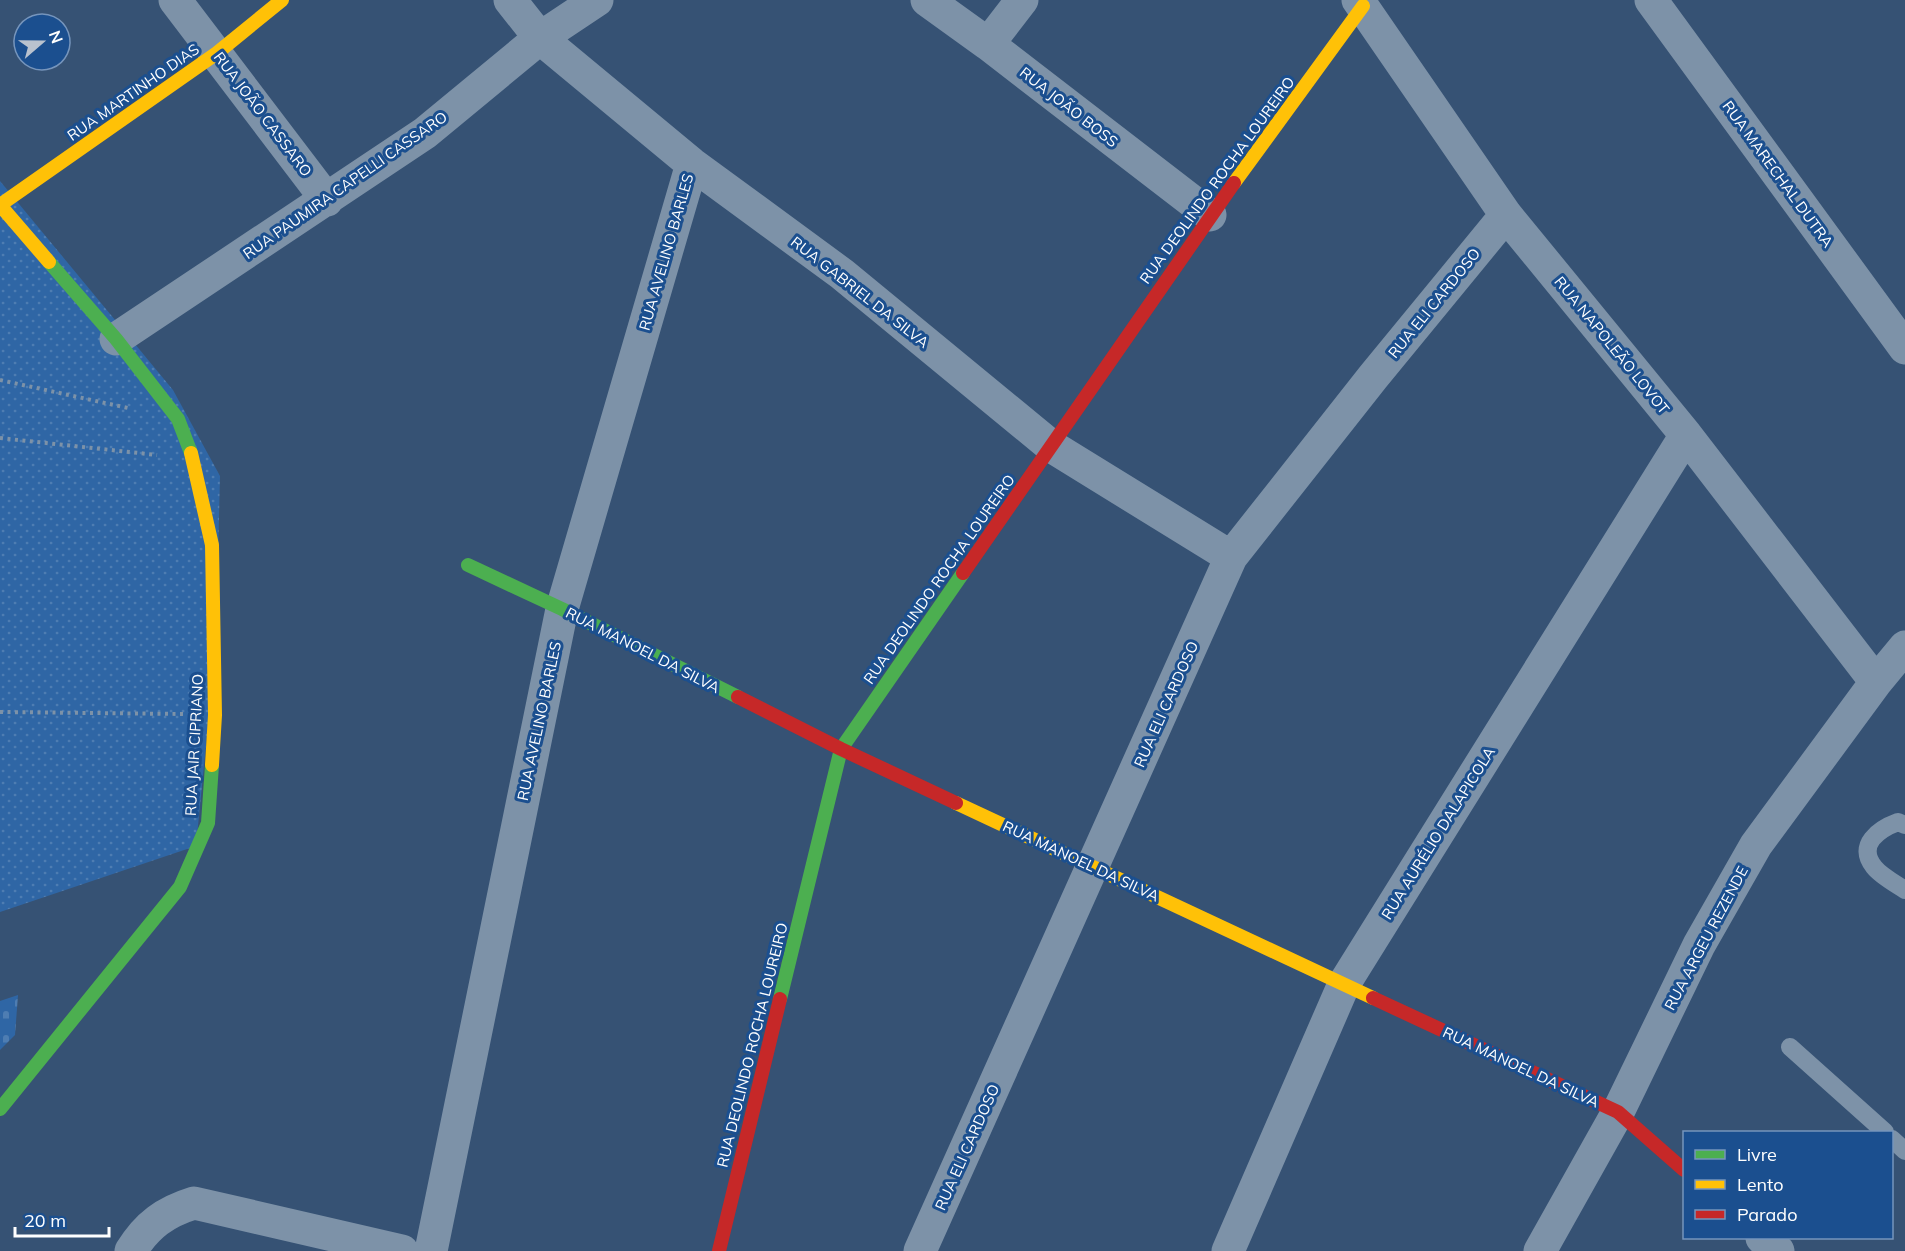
<svg xmlns="http://www.w3.org/2000/svg" width="1905" height="1251" viewBox="0 0 1905 1251" font-family="Mulish,sans-serif">
<defs>
<pattern id="grass-dots" width="8" height="8" patternUnits="userSpaceOnUse" patternTransform="scale(1.5)"><rect width="8" height="8" fill="#2f66a5"/><path d="M2 2h.1M6 6h.1" fill="none" stroke="#4e7db2" stroke-width="1.8" stroke-linecap="round"/></pattern>
<pattern id="cemetery-stones" width="16" height="16" patternUnits="userSpaceOnUse" patternTransform="scale(1.5)"><rect width="16" height="16" fill="#2f66a5"/><path d="M2 7V4a2 2 0 0 1 4 0v3zM10 15v-3a2 2 0 0 1 4 0v3z" fill="#4e7db2"/></pattern>
</defs>
<rect width="100%" height="100%" fill="#365274"/>
<path fill="url(#grass-dots)" d="M0,181L173,390L220,476L216,645L196,846L0,912Z"/>
<path fill="url(#cemetery-stones)" d="M18,995L15,1035L0,1050V1001Z"/>
<g fill="none" stroke-linecap="round" stroke-linejoin="round">
<path stroke="#7d92a8" stroke-width="4" stroke-dasharray="3 4.5" stroke-linecap="butt" d="M0,380L128,408
M0,438L157,455
M0,712L184,714"/>
<path stroke="#7d92a8" stroke-width="18" d="M1905,825L1898,822C1879,829 1856,845 1874,867C1881,876 1896,884 1905,890
M1790,1047L1885,1132
M1892,1139L1905,1151"/>
<path stroke="#7d92a8" stroke-width="33" d="M175,0L327,200
M510,0L540,38L692,164L842,274L1051,446L1231,557
M927,0L988,44L1210,215
M1358,0L1506,215L1686,435L1876,682
M1651,0L1905,348
M988,44L1022,0
M116,339L425,133L540,38L597,0
M1762,1238L1778,1251
M131,1251C147,1225 165,1212 194,1203L402,1251
M431,1251L562,609L692,164
M920,1251L1231,557L1373,377L1506,215
M1228,1251L1344,984L1686,435
M1540,1251L1618,1112L1699,945L1756,845L1876,682L1905,647"/>
<path stroke="#4caf50" stroke-width="14" d="M49,262L116,339L178,419L191,453
M468,565L562,609L738,697
M780,999L841,749L963,573
M0,1109L180,887L208,823L212,765"/>
<path stroke="#ffc107" stroke-width="14" d="M1234,183L1363,6
M49,262L0,205L217,53L282,0
M191,453L212,545L215,715L212,765
M956,803L1373,998"/>
<path stroke="#c62828" stroke-width="14" d="M963,573L1234,183
M738,697L841,749L956,803
M1373,998L1618,1112L1684,1170
M719,1251L780,999"/>
</g>
<g text-anchor="middle" dominant-baseline="central" stroke-width="6" stroke-linejoin="round" paint-order="stroke">
<g font-size="15" fill="#fff" stroke="#1b4f8f">
<text transform="translate(133 92) rotate(-35)">RUA MARTINHO DIAS</text>
<text transform="translate(1069 107) rotate(38)">RUA JOÃO BOSS</text>
<text transform="translate(263 114) rotate(53)">RUA JOÃO CASSARO</text>
<text transform="translate(1778 174) rotate(54)">RUA MARECHAL DUTRA</text>
<text transform="translate(1217 180) rotate(-54)">RUA DEOLINDO ROCHA LOUREIRO</text>
<text transform="translate(345 185) rotate(-35)">RUA PAUMIRA CAPELLI CASSARO</text>
<text transform="translate(666 252) rotate(-74)">RUA AVELINO BARLES</text>
<text transform="translate(860 292) rotate(38)">RUA GABRIEL DA SILVA</text>
<text transform="translate(1434 303) rotate(-51)">RUA ELI CARDOSO</text>
<text transform="translate(1612 345) rotate(51)">RUA NAPOLEÃO LOVOT</text>
<text transform="translate(939 579) rotate(-55)">RUA DEOLINDO ROCHA LOUREIRO</text>
<text transform="translate(643 650) rotate(27)">RUA MANOEL DA SILVA</text>
<text transform="translate(1166 704) rotate(-66)">RUA ELI CARDOSO</text>
<text transform="translate(539 721) rotate(-78)">RUA AVELINO BARLES</text>
<text transform="translate(194 745) rotate(-87)">RUA JAIR CIPRIANO</text>
<text transform="translate(1438 833) rotate(-58)">RUA AURÉLIO DALAPICOLA</text>
<text transform="translate(1081 861) rotate(25)">RUA MANOEL DA SILVA</text>
<text transform="translate(1706 938) rotate(-62)">RUA ARGEU REZENDE</text>
<text transform="translate(752 1045) rotate(-76)">RUA DEOLINDO ROCHA LOUREIRO</text>
<text transform="translate(1521 1067) rotate(25)">RUA MANOEL DA SILVA</text>
<text transform="translate(967 1147) rotate(-66)">RUA ELI CARDOSO</text>
</g>
</g>
<rect x="1683" y="1131" width="210" height="108" fill="#1b4f8f" stroke="#7695bc" stroke-width="1.5"/>
<rect x="1695" y="1150" width="30" height="9" fill="#4caf50" stroke="#7695bc" stroke-width="1.5"/>
<text x="1737" y="1161" font-size="18" fill="#ffffff">Livre</text>
<rect x="1695" y="1180" width="30" height="9" fill="#ffc107" stroke="#7695bc" stroke-width="1.5"/>
<text x="1737" y="1191" font-size="18" fill="#ffffff">Lento</text>
<rect x="1695" y="1210" width="30" height="9" fill="#c62828" stroke="#7695bc" stroke-width="1.5"/>
<text x="1737" y="1221" font-size="18" fill="#ffffff">Parado</text>
<g transform="translate(42 42) rotate(70)"><circle r="28" fill="#1b4f8f" stroke="#7695bc" stroke-width="1.5"/>
<path d="M0-4.5L10 22L0 15L-10 22Z" fill="#b9c2ce"/>
<text y="-9" font-size="16" font-weight="bold" text-anchor="middle" fill="#ffffff">N</text>
</g>
<path d="M15 1227v9h94v-9" fill="none" stroke="#ffffff" stroke-width="3"/>
<text x="24" y="1227" font-size="18" fill="#ffffff" stroke="#1b4f8f" stroke-width="4.5" paint-order="stroke">20 m</text>
</svg>
